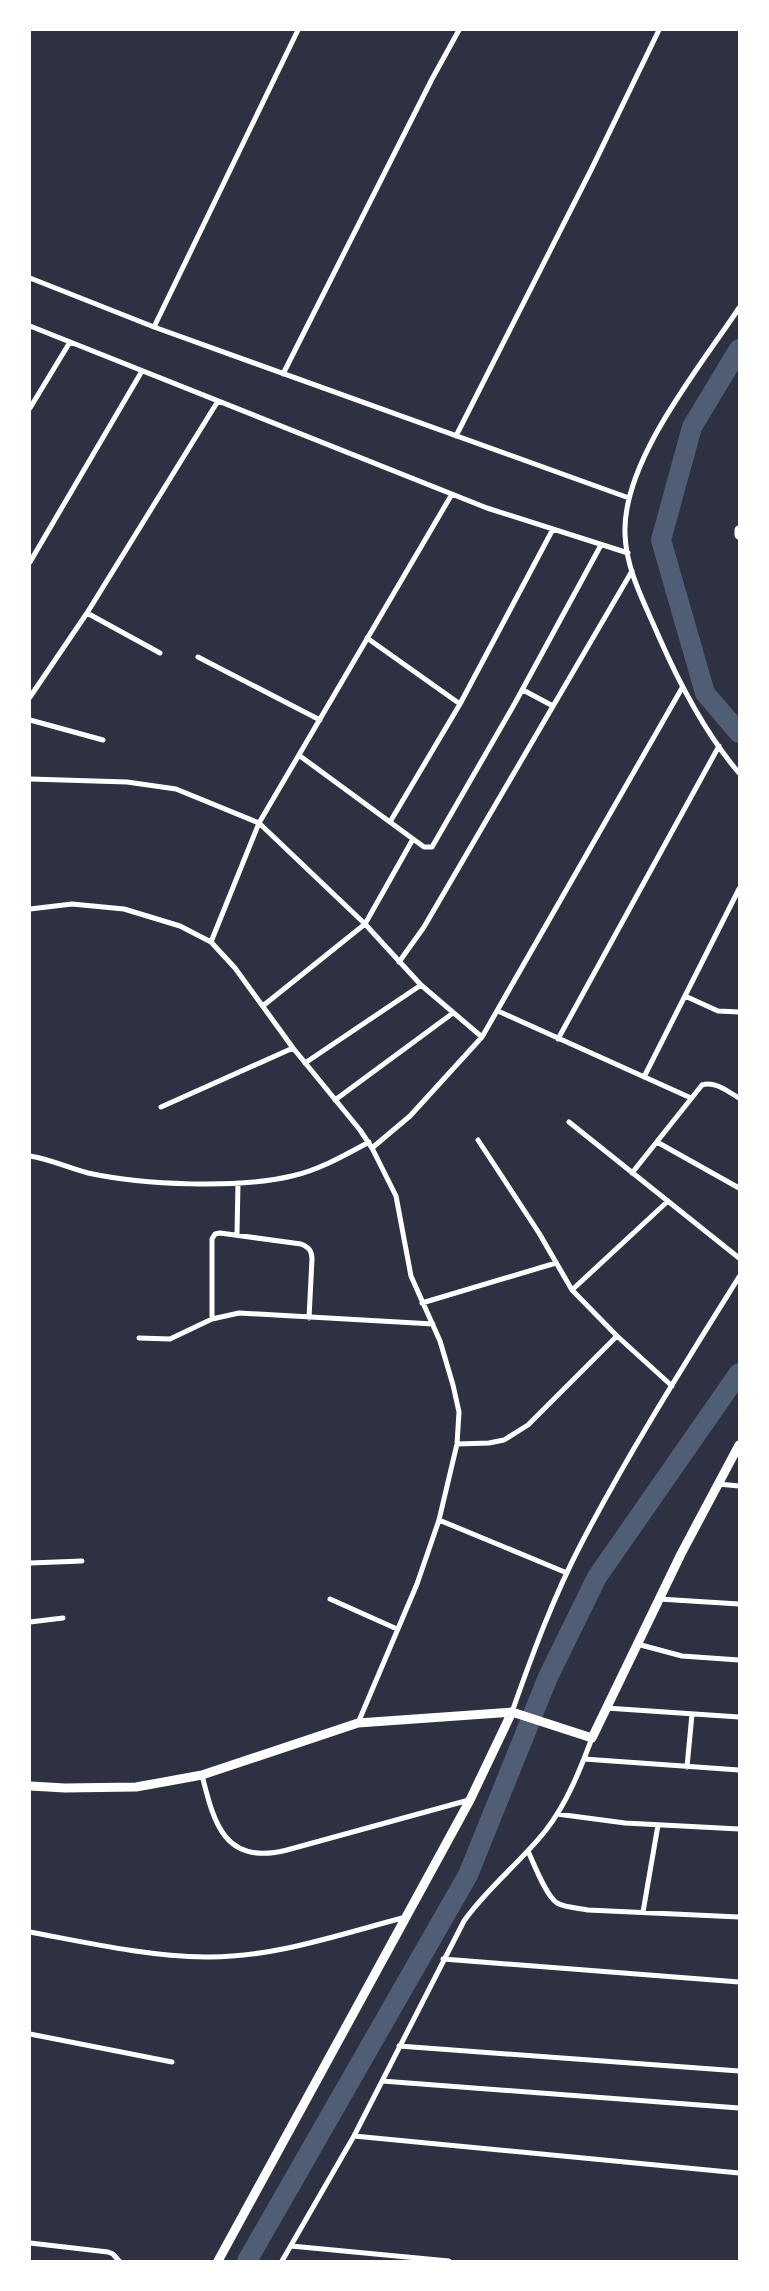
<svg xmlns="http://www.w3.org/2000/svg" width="769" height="2291" viewBox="0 0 769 2291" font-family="'Alegreya Sans',sans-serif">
<rect width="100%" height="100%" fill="#2d3142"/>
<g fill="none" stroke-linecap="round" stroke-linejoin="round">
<path stroke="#4f5d75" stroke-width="20" d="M739,349L692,427L661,540L705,693L739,733
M247,2261L468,1875L548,1677L597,1577L739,1373"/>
<path stroke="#fff" stroke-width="5" d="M30,278L154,327L629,498
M739,308C700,367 622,461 625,534C626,570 645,604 659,637C680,685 705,733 739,773
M30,326L487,508L628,553
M154,327L298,30
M283,374L432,79L459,30
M30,408L70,342
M456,436L592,168L659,30
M30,562L142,371
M87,613L160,653
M367,638L460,704
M198,657L320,720
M523,690L553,706
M30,697L87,613L218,401
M30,720L103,740
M300,756L424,847H432L515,703L601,545
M30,779L127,782L176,789L259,823L365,924L421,985L482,1037
M390,822L460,704L553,529
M30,909L72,904L124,909L180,926L211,942L235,968L293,1048L360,1130L372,1148L396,1196L411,1276L440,1341L453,1385L459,1412L457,1444L439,1520L417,1584L358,1723
M211,942L259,823L452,494
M399,962L424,927L632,571
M685,996L718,1011L739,1012
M264,1005L365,924L413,839
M498,1011L691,1098
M558,1039L719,746
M305,1063L421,985
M644,1077L739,889
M335,1100L453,1013
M161,1107L293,1048
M569,1122L739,1258
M478,1140L539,1233L572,1290L617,1336L672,1386
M657,1142L739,1188
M372,1148L410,1116L482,1037L682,688
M30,1156C50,1159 68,1168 88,1173C144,1185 237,1189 292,1176C319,1170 345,1155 369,1142
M632,1173L702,1085C715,1081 727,1091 739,1098
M237,1234L238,1183
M572,1290L668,1201
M422,1303L556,1263
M212,1319V1239L215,1234L220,1233L301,1244C309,1247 312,1251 312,1259L309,1318
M139,1338L170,1339L212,1319L239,1313L433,1324
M457,1444L489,1443L504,1440L528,1425L617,1336
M718,1484L739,1486
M439,1520L567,1573
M30,1563L82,1561
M330,1599L397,1629
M659,1599L739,1604
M30,1622L63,1618
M637,1644L682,1656L739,1660
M606,1708L739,1717
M512,1712C532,1655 553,1598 581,1544C629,1452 684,1365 739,1277
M584,1759L739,1770
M687,1767L692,1714
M202,1775C214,1824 225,1866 287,1850L469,1800
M557,1814L625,1823L739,1829
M528,1851C534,1864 546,1896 557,1903C566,1908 579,1908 588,1910L739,1917
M643,1912L658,1825
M30,1932C89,1943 146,1956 206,1957C273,1958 341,1934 406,1917
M443,1959L739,1982
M30,2034L172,2062
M399,2046L739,2071
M382,2081L739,2108
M354,2136L739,2173
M30,2243L108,2252L113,2254L119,2261
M291,2246L449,2261
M282,2261L354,2136L464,1921C488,1887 521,1862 546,1830C567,1803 580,1770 592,1738"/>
<path stroke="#fff" stroke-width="9" d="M739,530V535
M30,1786L65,1788L136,1787L202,1775L358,1723L512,1712L592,1738L681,1554L739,1445
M218,2261L470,1800L512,1712"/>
</g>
<rect width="769" height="2291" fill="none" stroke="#ffffff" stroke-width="62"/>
</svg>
